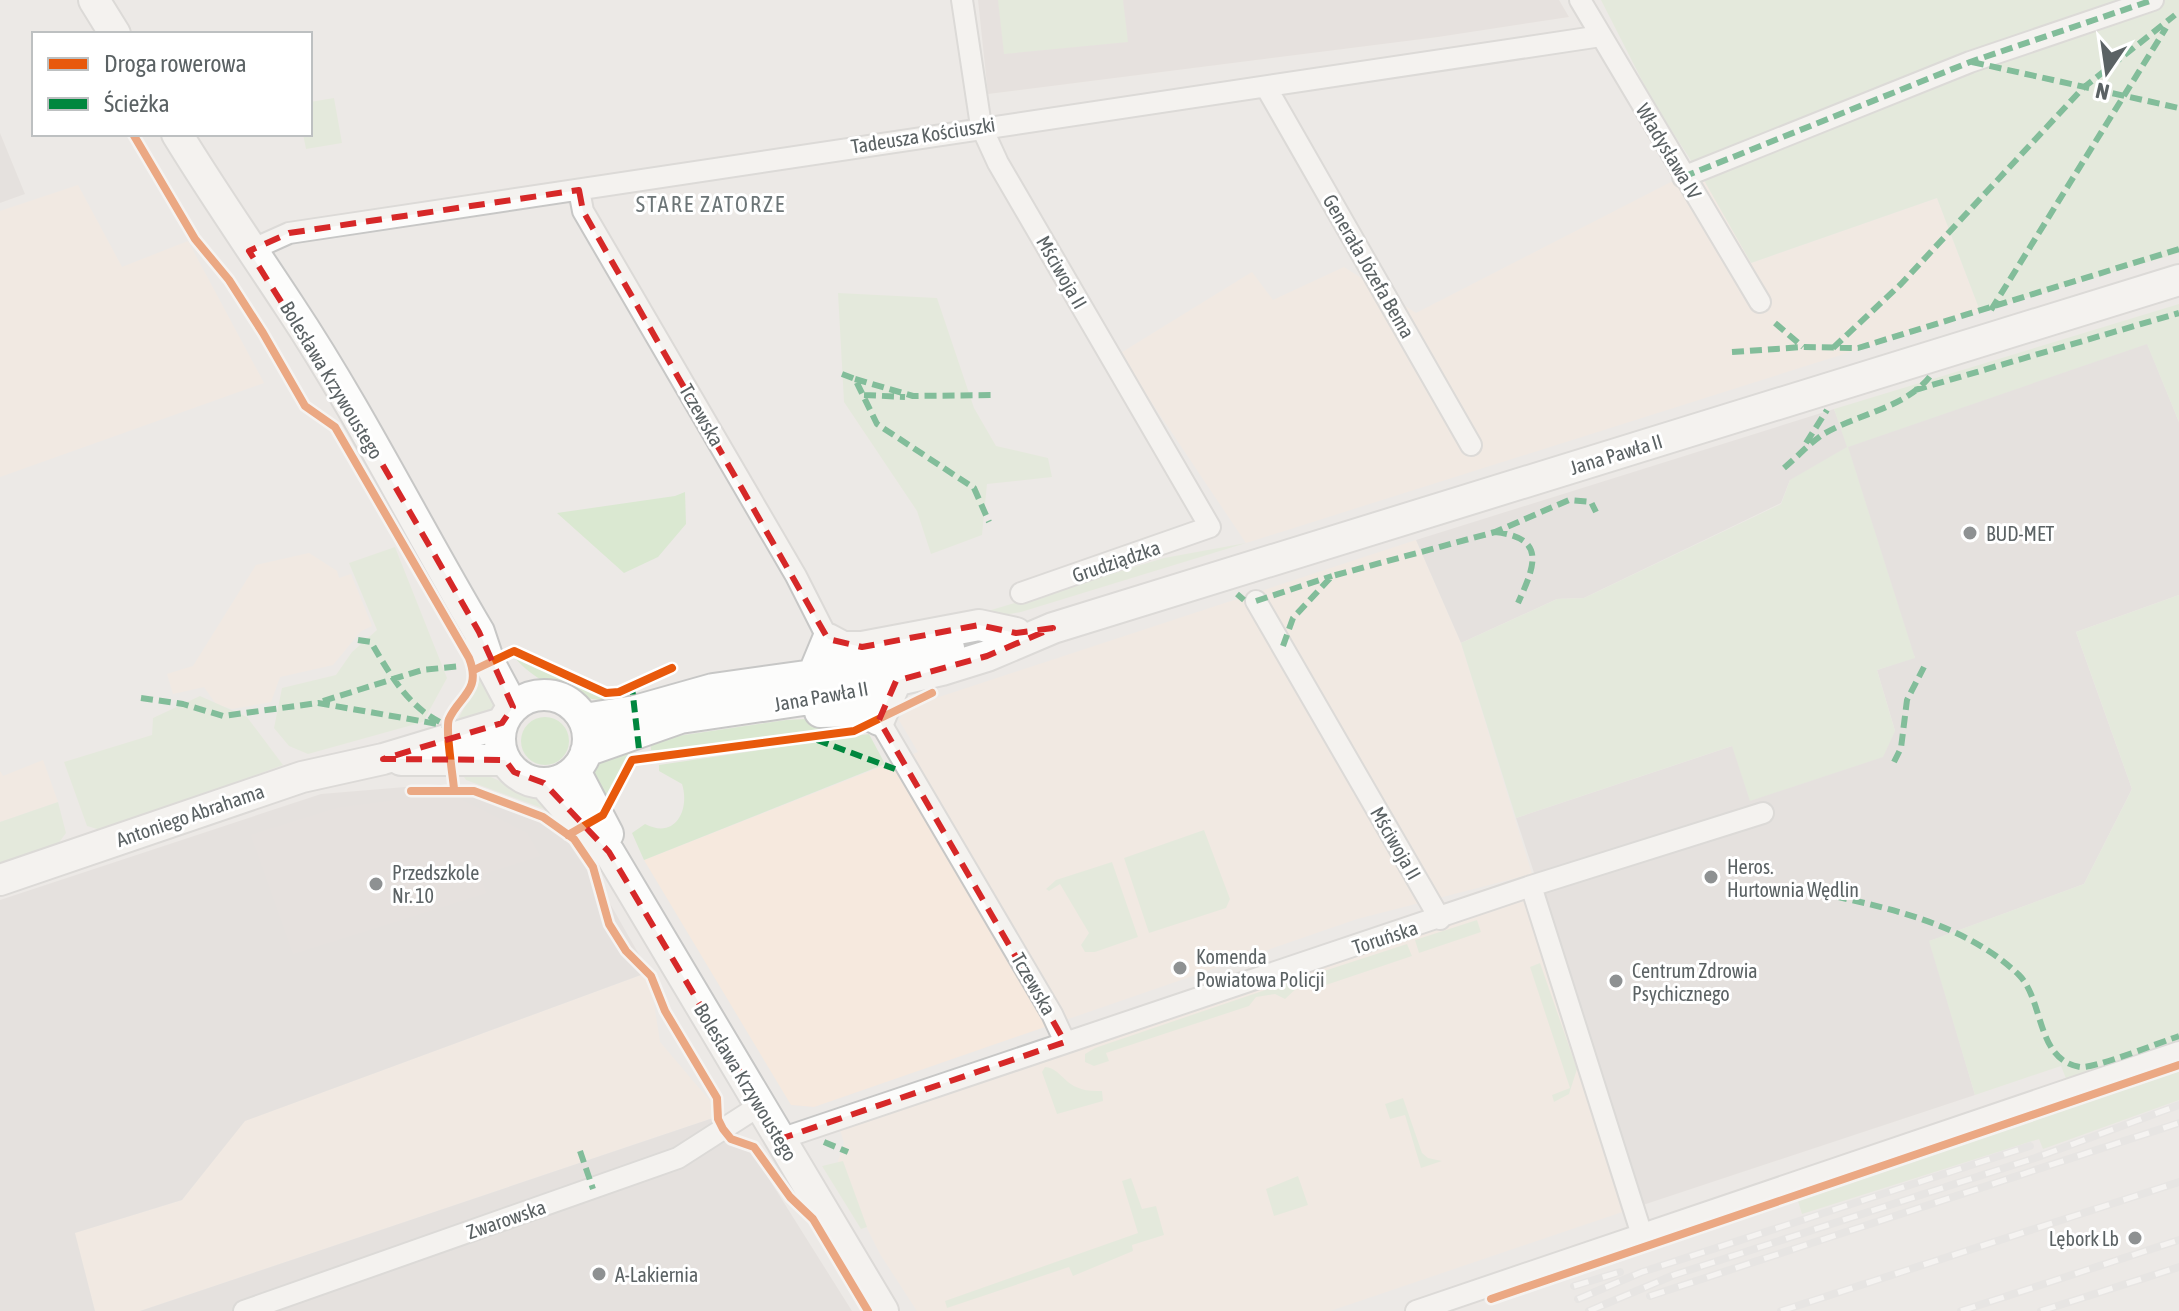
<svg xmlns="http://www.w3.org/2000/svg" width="2179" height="1311" viewBox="0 0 2179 1311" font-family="'Asap Condensed',sans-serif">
<rect width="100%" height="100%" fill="#ece9e6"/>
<path fill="#f6e9de" d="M1673,181L1705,182L1751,263L1937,198L1980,311L1246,543L1119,354L1252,272L1273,300L1344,267L1416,313Z
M78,185L122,267L188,241L264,383L0,477V211Z
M1416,540L1461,643L1532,874L1357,919L814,1107L791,1105L644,860L918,752L899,720L909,707Z
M309,553L337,571L339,578L351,574L372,626L361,631L333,665L280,677L271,702L232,709L216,704L204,687L173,694L167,674L193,666L256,565Z
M43,760L58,802L0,822V771L3,776Z
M1541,895L1643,1205L1330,1311H917L880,1254L846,1186L838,1161L844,1143L839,1126Z
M649,972L660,1042L722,1115L140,1311H95L74,1233L182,1200L244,1121Z"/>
<path fill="#dcd8d6" d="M0,133L25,194L0,203Z
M2147,343L2179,422V595L2076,632L2132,789L2084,884L1930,941L1975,1095L1643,1205L1516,818L1732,746L1895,731L1877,670L1915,657L1790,480L1781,503L1584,598L1557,599L1461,643L1416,540L1834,409L1848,446Z
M441,784L484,796L558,827L575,842L649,972L245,1121L182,1200L75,1233L95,1311H0V900L321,794Z
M722,1115L747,1144L852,1311H140Z"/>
<path fill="#ded8d5" d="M978,0H1559L1569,17L1438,37L988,94Z
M413,798L462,800L527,833L540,856L480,875L486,893L293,954L251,835L337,808Z"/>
<path fill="#dae8d1" d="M998,0H1123L1128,42L1004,54Z
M1601,0H2179V253L1980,311L1937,198L1751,263L1705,182L1653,102Z
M334,98L342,143L306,149L303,134H310V102Z
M838,293L937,298L974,408L996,446L1048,458L1052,477L987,484L982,535L931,554L917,511L844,402Z
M2179,304V422L2147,344L1848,447L1915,658L1877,670L1895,731L1883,757L1750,801L1732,746L1516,818L1461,643L1557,599L1584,598L1781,504L1790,480L1847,447L1834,409Z
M685,492L686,524L658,557L624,573L557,513L675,496Z
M1246,543L1021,612L960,623L981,613L1164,558Z
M395,547L447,678L423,722L308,754L289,746L274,728L282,688L336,675L352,652L377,630L349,563Z
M2179,595V1043L2067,1081L2061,1066L1975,1095L1929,941L2084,884L2132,789L2076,632Z
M515,658L599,694H623L628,701C587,703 543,690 515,658Z
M481,676L497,699L492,709L456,723Z
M200,696L247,717L283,765L104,831L87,826L64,762L152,735L153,718Z
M521 741a24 24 0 1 1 48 0a24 24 0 1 1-48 0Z
M846,717L848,726L674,750H651L650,740L786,720Z
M869,734L885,764L644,860L632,833L645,824C676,840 690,809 682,784L659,771V765Z
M633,748L632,753L601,808L590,780L605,755Z
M462,774H484L550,803V811L466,780Z
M58,802L66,833L55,848L0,865V822Z
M1204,830L1230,899L1226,908L1149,933L1124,858Z
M1112,862L1138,937L1095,952H1085L1081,945L1089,933L1060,884L1049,891L1046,889L1056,880Z
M1477,920L1481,932L1419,953L1415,940Z
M1407,944L1412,956L1326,985L1321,972Z
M1540,963L1577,1069L1569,1094L1554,1102L1552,1095L1570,1088L1530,967Z
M1312,974L1285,999L1275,994L1256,997L1249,1006L1106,1053L1109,1061L1094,1066L1085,1062V1054L1095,1048Z
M1045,1067C1065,1069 1063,1093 1102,1091L1103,1101L1057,1114L1042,1072Z
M2179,1071V1100L2043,1149L2039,1139L1802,1214L1798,1201Z
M1403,1098L1422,1153L1428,1158L1442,1161L1421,1168L1405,1115L1390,1119L1385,1104Z
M843,1161L867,1227L861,1229L822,1166Z
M1298,1176L1308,1205L1274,1216L1266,1189Z
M1131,1178L1142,1209L1156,1206L1164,1235L1132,1245L1133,1251L1073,1276L1069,1267L947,1308L945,1301L1138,1233L1122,1181Z"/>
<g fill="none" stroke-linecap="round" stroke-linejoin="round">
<g stroke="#c7c7c6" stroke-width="24">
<path id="street" d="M962,0L981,126L998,163L1210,527L1021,593
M1580,0L1760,302
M1266,87L1471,445
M1683,177L1970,62L2153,0
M579,190L583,211L796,576L828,639
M249,251L289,233L1601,36
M1256,601L1440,919
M879,720L1052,1014L1065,1042
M1531,886L1642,1235
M780,1139L1531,886L1763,813
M244,1311L678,1158L759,1106
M1416,1311L2179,1052"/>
</g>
<g stroke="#c7c7c6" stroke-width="34">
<path id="secondary" d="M94,0L115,34
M177,134C213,193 252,249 290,307C359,411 415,524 479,632L489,662L513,707
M813,675L828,639L843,647H862L979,625L1016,633
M500 739a44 44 0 1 1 88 0a44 44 0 1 1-88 0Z
M820,712L862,711L879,720L896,681
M584,719L635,711L713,689L813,675L949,648
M586,751L680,718L830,696L942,670L987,656L1053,628L2179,280
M401,760H505
M575,771L608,834
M544,783L592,839L609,852L883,1311
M0,880L302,777L383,759L502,723"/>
</g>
<use href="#street" stroke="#fcfcfb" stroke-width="20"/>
<use href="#secondary" stroke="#fcfcfb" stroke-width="30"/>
<g stroke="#e1e1e1" stroke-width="8">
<path id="rail" d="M1574,1286L1620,1272
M1650,1296L2179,1123
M1578,1299L1642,1272L2030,1146
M1589,1311L1674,1275L2035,1158L2179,1105
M1781,1311L2179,1182
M1961,1311L2179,1240
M2041,1311L2179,1267"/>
</g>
<use href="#rail" stroke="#fff" stroke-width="5" stroke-dasharray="15" stroke-linecap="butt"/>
<path stroke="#00873e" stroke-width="6" stroke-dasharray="12 6" stroke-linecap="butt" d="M1972,62L2179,108
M1683,177L1970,62L2153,0
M1991,310L2166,28
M1775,323L1803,347
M1833,348L1901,284L2083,88L2175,15
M1732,352L1803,347L1858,348L2179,249
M842,374L855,379L877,424L974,488L989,522
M855,379L913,396L993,395
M1915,390L2179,313
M864,395L905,397
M1806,443L1827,410
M1784,468C1797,457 1809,444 1822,435C1856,414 1907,408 1931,375
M1495,532C1548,538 1534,567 1518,603
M1237,594L1244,600
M1256,601L1332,576
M358,640L371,642C389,673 408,707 442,723
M1283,646L1293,618L1332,576L1495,532L1569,500L1591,502L1596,512
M636,685L632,687L640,758L648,757
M141,698L183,704L223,716L318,703L449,726
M323,701L422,670L462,666
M817,740L895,769
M1894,762L1901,748L1907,700L1924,667
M1800,889C1875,905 1962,920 2019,975C2044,1000 2036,1060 2080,1067C2094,1069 2161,1042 2179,1036
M824,1142L848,1152
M580,1151L593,1189"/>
<g stroke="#fff" stroke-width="13">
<path id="cycleway" d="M133,134L195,239L229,280L263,333L305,406L335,427L469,658C482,691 459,696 449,719C445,729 453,776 454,789
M474,670L514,651L606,693L619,692L672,668
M411,791H474L543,817L574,839L593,867L609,924L626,951L651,976L665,1011L717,1098L718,1119L723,1129L731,1139L754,1147L790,1197L813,1219L868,1311
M568,835L603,815L632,760L854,731L932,693
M1491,1299L2179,1065"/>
</g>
<use href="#cycleway" stroke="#e8590c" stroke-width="8"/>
</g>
<path d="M0 0H2179V1311H0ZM579,190L583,211L828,639L862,647L979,625L1016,633L1053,628L987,656L896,681L879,720L1065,1042L780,1139L609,852L544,783L514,772L505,760L383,759L502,723L513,707L479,632L366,436L249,251L289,233Z" fill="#ece9e6" fill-opacity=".55" fill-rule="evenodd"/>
<path fill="none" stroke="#d62828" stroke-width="6" stroke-dasharray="16 10" stroke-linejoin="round" d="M579,190L583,211L828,639L862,647L979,625L1016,633L1053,628L987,656L896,681L879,720L1065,1042L780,1139L609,852L544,783L514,772L505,760L383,759L502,723L513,707L479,632L366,436L249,251L289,233Z"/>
<g fill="#8e9192" stroke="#fff" stroke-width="3">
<circle cx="1970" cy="533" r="8"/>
<circle cx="1711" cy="877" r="8"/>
<circle cx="376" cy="884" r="8"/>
<circle cx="1180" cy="968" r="8"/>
<circle cx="1616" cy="981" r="8"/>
<circle cx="2135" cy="1238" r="8"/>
<circle cx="599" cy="1274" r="8"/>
</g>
<g text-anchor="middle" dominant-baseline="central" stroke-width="6" stroke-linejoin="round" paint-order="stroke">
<g font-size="20" fill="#5b6264" stroke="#fff">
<text transform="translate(923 135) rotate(-9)">Tadeusza Kościuszki</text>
<text transform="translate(1669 151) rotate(59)">Władysława IV</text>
<text transform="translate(1369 266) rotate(60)">Generała Józefa Bema</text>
<text transform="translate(1062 272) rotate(60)">Mściwoja II</text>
<text transform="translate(332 380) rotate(59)">Bolesława Krzywoustego</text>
<text transform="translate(702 415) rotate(60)">Tczewska</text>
<text transform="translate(1616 454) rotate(-17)">Jana Pawła II</text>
<text transform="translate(1116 561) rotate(-19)">Grudziądzka</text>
<text transform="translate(821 696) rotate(-10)">Jana Pawła II</text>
<text transform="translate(190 815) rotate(-19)">Antoniego Abrahama</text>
<text transform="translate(1396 843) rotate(60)">Mściwoja II</text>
<text transform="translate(1385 937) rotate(-18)">Toruńska</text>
<text transform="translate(1034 984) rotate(60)">Tczewska</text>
<text transform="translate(746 1082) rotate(59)">Bolesława Krzywoustego</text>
<text transform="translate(506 1219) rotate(-19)">Zwarowska</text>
</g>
<g font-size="20" fill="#5b6264" stroke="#fff" text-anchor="start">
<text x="1986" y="533">BUD-MET</text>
<text x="1727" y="866">Heros.<tspan x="1727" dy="23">Hurtownia Wędlin</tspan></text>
<text x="392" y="872">Przedszkole<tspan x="392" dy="23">Nr. 10</tspan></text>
<text x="1196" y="956">Komenda<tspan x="1196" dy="23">Powiatowa Policji</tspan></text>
<text x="1632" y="970">Centrum Zdrowia<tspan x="1632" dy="23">Psychicznego</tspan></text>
<text x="2119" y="1238" text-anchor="end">Lębork Lb</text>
<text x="615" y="1274">A-Lakiernia</text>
</g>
<g font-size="22" letter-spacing="2" fill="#6c7577" stroke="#fff">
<text x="711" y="204">STARE ZATORZE</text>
</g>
</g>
<rect x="32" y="32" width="280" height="104" fill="#ffffff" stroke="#bdc0c1" stroke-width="2"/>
<rect x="48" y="58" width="40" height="12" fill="#e8590c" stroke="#bdc0c1" stroke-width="2"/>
<text x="104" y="72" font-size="24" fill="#5b6264">Droga rowerowa</text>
<rect x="48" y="98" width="40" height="12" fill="#00873e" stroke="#bdc0c1" stroke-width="2"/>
<text x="104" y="112" font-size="24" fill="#5b6264">Ścieżka</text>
<g transform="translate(2107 72) rotate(193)" stroke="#ffffff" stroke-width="6" paint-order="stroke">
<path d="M0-6L14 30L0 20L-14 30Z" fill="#5b6264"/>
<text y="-12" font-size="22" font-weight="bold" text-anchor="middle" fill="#5b6264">N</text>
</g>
</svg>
